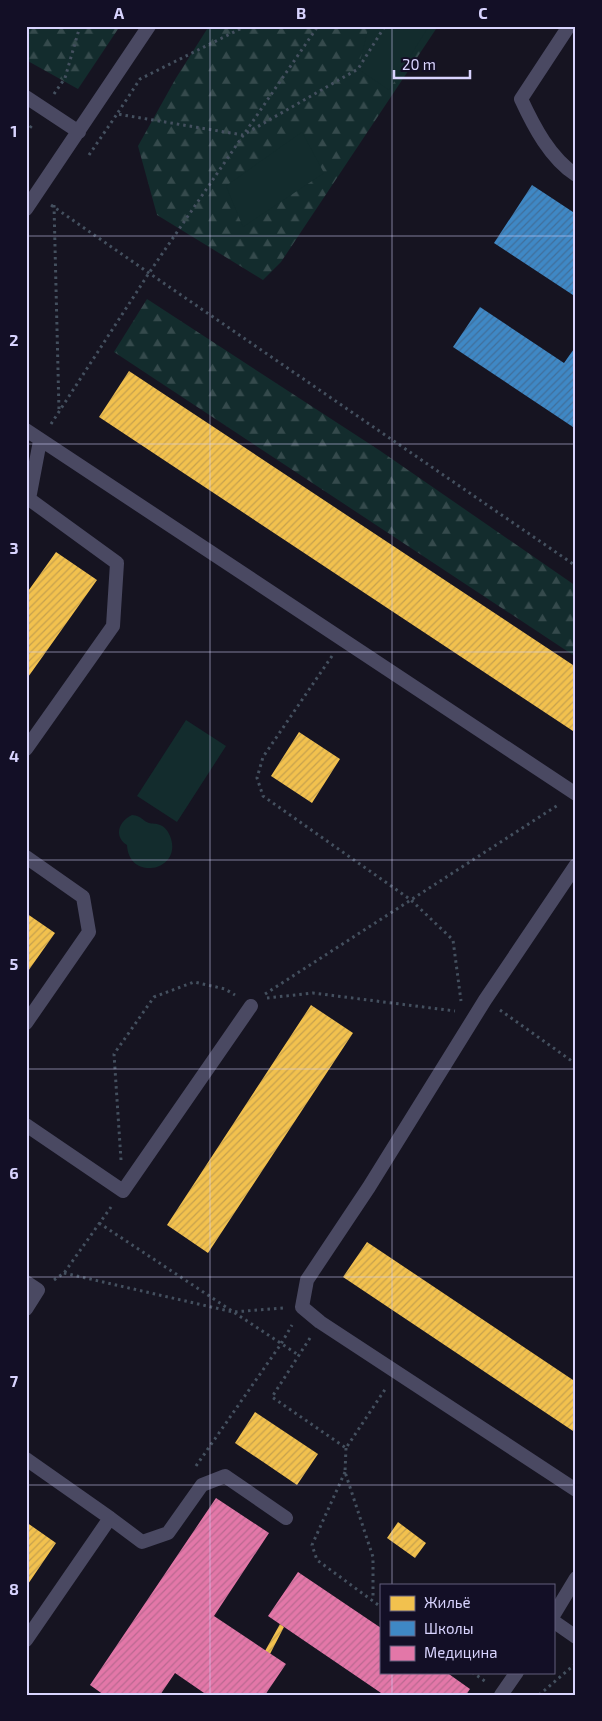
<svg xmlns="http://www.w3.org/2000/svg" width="602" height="1721" viewBox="0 0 602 1721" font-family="'Exo 2',sans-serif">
<defs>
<pattern id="forest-firs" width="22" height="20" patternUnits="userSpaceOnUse" patternTransform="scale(1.25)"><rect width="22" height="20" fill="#132c2d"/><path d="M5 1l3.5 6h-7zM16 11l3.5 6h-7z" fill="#354a4c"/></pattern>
<pattern id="homes-hatch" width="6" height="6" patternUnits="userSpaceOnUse" patternTransform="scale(1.25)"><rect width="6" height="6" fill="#f2c14e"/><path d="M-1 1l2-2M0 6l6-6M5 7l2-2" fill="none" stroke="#c6a14e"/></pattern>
<pattern id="schools-hatch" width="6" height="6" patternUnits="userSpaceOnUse" patternTransform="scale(1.25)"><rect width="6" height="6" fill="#3f88c5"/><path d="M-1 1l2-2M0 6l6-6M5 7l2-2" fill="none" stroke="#406f9b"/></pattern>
<pattern id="health-hatch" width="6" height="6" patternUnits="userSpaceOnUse" patternTransform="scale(1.25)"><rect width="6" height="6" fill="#e377a8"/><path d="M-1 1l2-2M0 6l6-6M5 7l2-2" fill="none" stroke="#ba6991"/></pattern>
</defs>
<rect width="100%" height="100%" fill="#161421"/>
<path fill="url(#forest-firs)" d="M26,26H120L78,89L26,60Z
M209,26H438L281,262L263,280L157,215L138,146L176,78Z
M147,299L379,450L576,586V657L114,352Z"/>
<path fill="#132c2d" d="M369,26H429L389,90L358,69Z
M302,132L324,173L243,227L226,186Z
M186,720L226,746L177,822L137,796Z
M132,815C143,816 142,821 149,823C152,824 156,823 160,825C165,827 168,831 170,836C184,870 129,883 127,845C113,836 119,821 132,815Z"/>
<path fill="url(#homes-hatch)" d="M129,371L576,667V733L99,417Z
M56,552L97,580L26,680V594Z
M299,732L340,759L312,803L271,776Z
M26,913L55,933L26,974Z
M311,1005L353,1033L208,1253L167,1225Z
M367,1242L576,1382V1433L343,1277Z
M255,1412L318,1454L297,1485L235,1443Z
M26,1522L56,1543L26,1587Z
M398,1522L426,1543L415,1558L387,1538Z
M280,1624L284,1627L270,1654L265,1651Z"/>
<path fill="url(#schools-hatch)" d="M532,185L576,214V297L494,243Z
M480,307L564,363L576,346V429L453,347Z"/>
<path fill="url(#health-hatch)" d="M216,1498L269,1533L214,1616L286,1664L265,1695H207L175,1673L160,1695H104L90,1685Z
M298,1572L381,1628V1672H446L470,1689L466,1695H384L268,1616Z"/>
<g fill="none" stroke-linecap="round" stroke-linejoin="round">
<path stroke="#44505f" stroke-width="3" stroke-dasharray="2.5 4" stroke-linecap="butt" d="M246,26L140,79L117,114L243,135L358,69L385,26
M54,94L65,78L80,26
M26,133L33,124
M89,155L117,114
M51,205L149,273L576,566
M54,205L59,411
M51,424L149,273L318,26
M332,656L263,757L257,778L263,796L411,900L453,940L461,1001
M265,994L558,805
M267,998L313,993L455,1011
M500,1010L576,1064
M121,1160L114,1054L154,997L194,982L225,989L235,995
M99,1223L300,1356
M64,1273L233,1312L284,1308
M54,1280L64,1273L111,1207
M310,1338L272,1397L346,1448L386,1388
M346,1448L345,1472L373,1557V1599
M196,1466L281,1344L292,1325
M345,1472L312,1545L317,1560L381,1607
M472,1672L486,1682
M539,1695L574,1665L576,1667"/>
<path stroke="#4a4962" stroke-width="14" d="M569,26L521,99C534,127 550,158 576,175
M26,97L79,132
M26,209L149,26
M26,430L576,794
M26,749L113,626L117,563L29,499L40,441
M26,857L83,897L89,932L26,1023
M576,865L485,1000L369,1187L307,1280L302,1307L320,1322L576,1490
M26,1125L123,1191L251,1006
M26,1282L38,1290L26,1309
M26,1459L110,1518L26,1640
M110,1518L142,1542L168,1533L202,1485L225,1476L286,1518
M553,1616L576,1578
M553,1621L576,1637
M501,1695L517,1672"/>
</g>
<path fill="none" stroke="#d9d4ff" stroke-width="1" stroke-opacity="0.55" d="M210,26V1695M392,26V1585M26,236H576M26,444H576M26,652H576M26,860H576M26,1069H576M26,1277H576M26,1485H576M392,1672V1695"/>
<rect width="602" height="1721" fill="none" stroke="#130f26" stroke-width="55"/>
<rect x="380" y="1584" width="175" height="90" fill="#130f26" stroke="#625e7d"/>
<rect x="390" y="1596" width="25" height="15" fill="#f2c14e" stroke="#625e7d"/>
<text x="424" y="1608" font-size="15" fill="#d9d4ff">Жильё</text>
<rect x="390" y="1621" width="25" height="15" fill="#3f88c5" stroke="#625e7d"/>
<text x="424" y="1634" font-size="15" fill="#d9d4ff">Школы</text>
<rect x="390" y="1646" width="25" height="15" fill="#e377a8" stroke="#625e7d"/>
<text x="424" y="1658" font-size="15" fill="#d9d4ff">Медицина</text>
<path d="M394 70v8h76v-8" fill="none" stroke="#d9d4ff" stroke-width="2.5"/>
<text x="402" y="70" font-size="15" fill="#d9d4ff" stroke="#130f26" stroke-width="4" paint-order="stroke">20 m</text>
<rect x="28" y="28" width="546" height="1666" fill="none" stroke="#d9d4ff" stroke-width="2"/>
<g font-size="16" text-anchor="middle" font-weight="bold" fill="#d9d4ff">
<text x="119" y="19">A</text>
<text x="301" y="19">B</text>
<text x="483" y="19">C</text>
<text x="14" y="137">1</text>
<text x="14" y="346">2</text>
<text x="14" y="554">3</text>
<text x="14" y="762">4</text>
<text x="14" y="970">5</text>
<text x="14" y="1179">6</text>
<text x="14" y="1387">7</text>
<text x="14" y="1595">8</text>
</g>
</svg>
